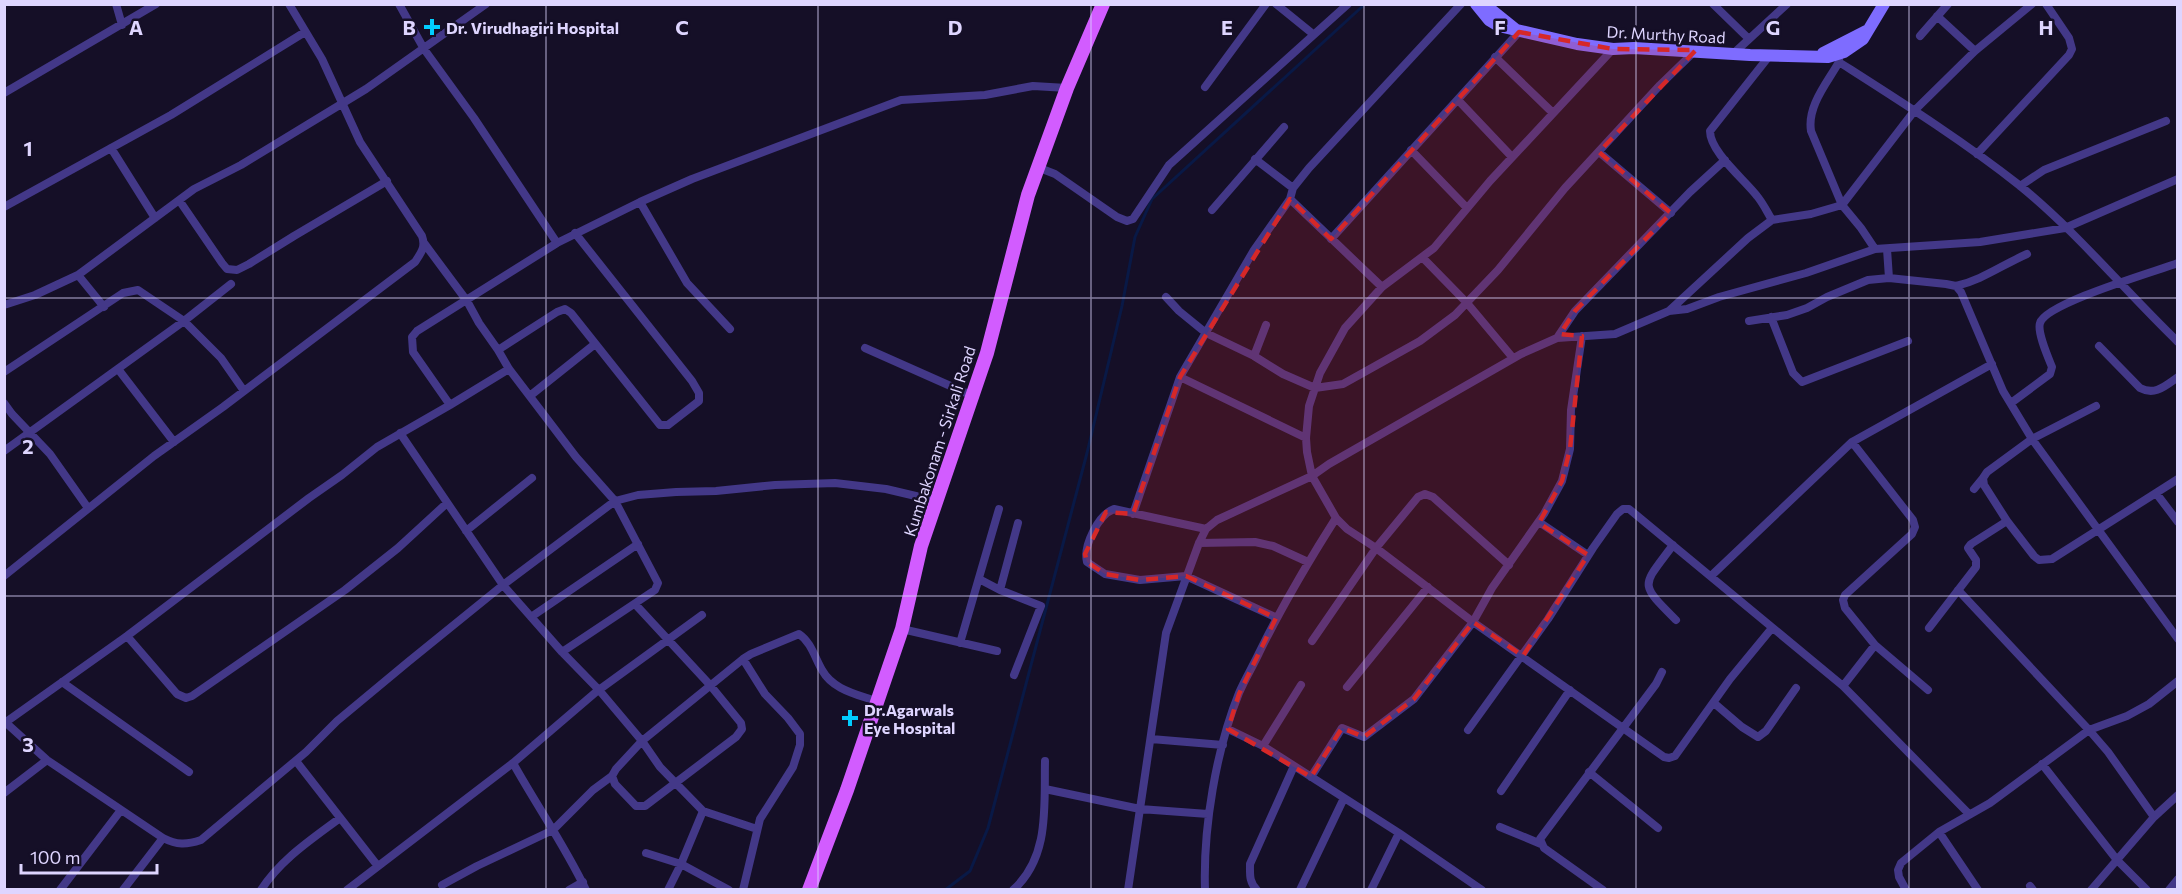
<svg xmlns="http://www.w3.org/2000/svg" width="2182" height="894" viewBox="0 0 2182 894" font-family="Commissioner,sans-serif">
<rect width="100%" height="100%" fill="#150f27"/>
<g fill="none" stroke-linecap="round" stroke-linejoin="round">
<path stroke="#091946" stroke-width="3" d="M945,890L970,871L988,828L1087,453L1122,306L1135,237L1152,199L1365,4"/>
<path stroke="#433888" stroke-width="8" d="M116,4L122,25
M399,4L424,49L474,118L557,243
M1276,4L1313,34
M1713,4L1749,39
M1937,16L1975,51
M1920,36L1948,4
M1613,49L1490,181L1434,248L1382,287L1345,328L1320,373L1309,406L1306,438L1307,452L1312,476L1336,518L1347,529L1376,548L1473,622L1664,757L1669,758L1675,756L1730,679L1772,628
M1734,53L1787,4
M1839,54V62C1900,101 1962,140 2019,185C2077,232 2124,290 2178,342
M1770,55L1710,131C1710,152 1744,179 1757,196C1763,203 1767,212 1772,220
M1495,57L1553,113
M1839,62C1827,83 1807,106 1811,131L1842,205L1861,228L1875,249
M1205,87L1266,4
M4,93L156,4
M1458,100L1512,157
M111,148L155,218
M1411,150L1467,208
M1599,152L1671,213
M1977,154L2069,55L2072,49L2069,38L2046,4
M1255,159L1293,188
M1037,167L1055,174L1117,217L1127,221L1133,219L1169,165L1348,4
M2020,186L2044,170L2166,121
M1290,199L1382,287
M179,200L222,263L227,269L237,270L249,264L294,236L387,181
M640,202L687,283L730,329
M4,207L171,115L305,32
M1212,210L1284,127
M1331,239L1519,32
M424,243L467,301L479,323L498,350L509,369L576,457L615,501L658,583L655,590L562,652
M1887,249L1889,278L1946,284L1956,286L1961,292L2003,391L2032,439L2178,639
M1423,258L1467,303L1513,358
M78,275L104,307
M1956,286C1982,280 2002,265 2027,254
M1166,297L1179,311L1206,333L1254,356L1283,374L1315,388L1343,384L1420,341L1455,315L1498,270L1565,188L1660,85L1696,50
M4,305L35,295L78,275L194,189L241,165L366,89L486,4
M1670,310L1748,238L1772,220L1811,214L1842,205L1915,110L1975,51L2032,4
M1771,317L1793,373L1802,382L1908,341
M1749,321L1787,315L1807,308L1827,297L1868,280L1889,278
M1557,338L1575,311L1690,192L1725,160
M2099,346L2140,388C2155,396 2165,386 2178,377
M865,348L973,396
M498,350L557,312L565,309L571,313L660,425H668L699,401V393L692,381L575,233
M1254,356L1266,325
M118,369L174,442
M4,372L123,293L138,290L184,321L221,358L244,391
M1180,377L1306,438
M531,395L595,344
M4,403L12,414L50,454L88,508
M2011,403L2050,374L2052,367C2048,357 2037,332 2040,323C2046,303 2154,272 2178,263
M450,405L509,369
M2096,406L2032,439L1987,472L1983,478L1984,485L2007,521L2034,556L2039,560L2052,559L2178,479
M400,433L503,585L562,652L599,690L642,741L660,767L703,811L757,829
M1852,442L1913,520L1915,527L1912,534L1845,595L1843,600L1845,608L1875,645L1928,690
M4,451L184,321L231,284
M1974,489L1983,478
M2156,493L2178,522
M1133,514L1180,377L1254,250L1290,199L1293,188L1309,168L1461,4
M1539,522L1588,555
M1206,529L1114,509C1098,515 1083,546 1087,562L1105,574L1140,580L1186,576L1277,618
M466,531L532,478
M1199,543L1255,542L1273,546L1308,562
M1673,545C1642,587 1638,582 1676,620
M4,576L154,456L223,407L415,262C421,253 426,247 422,236L360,142L322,59L289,4
M1711,576L1852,442L1992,364
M979,579L1000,590L1018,523
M1000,590L1041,606L1014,675
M1958,590L2089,730L2108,752L2154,817
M635,604L710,685L741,723L742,729L736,737L645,806H636L615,784L612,776L616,769L642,741L743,659L751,654L799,634C811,642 815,658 822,670C833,690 857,694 878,702
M531,617L638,544
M1929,628L1976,567V560L1968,548L1971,544L2007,521
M902,629L997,651
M127,636L177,694L186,698L192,696L345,590L398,548L447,503
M1312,641L1376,548L1418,497L1425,494L1433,497L1509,565
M960,643L999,509
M743,659L765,694L788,718L800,734V745L793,767L760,819L743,890
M62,682L189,772
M1843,686L1875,645
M1347,687L1428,587
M1714,703L1742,727L1758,737L1766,731L1796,688
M4,721L47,760L163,838C177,845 186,845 201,840L306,752L337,721L408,662L503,585L615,501L638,495L676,492L716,491L775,485L835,483L886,489L937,501
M6,722L127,636L309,498L342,475L377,447L450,405L413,352L412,337L417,331L557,243L640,202L692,179L901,100L985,95L1033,86L1067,88
M1228,729L1263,746L1399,833L1482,890
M1468,730L1548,619L1593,548L1617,514L1623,509H1629L1843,686L1969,814
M1151,739L1223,745
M1263,746L1301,685
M296,761L377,865
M513,763C537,806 565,846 586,890
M2042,764L2117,860L2147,890
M1589,772L1658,828
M1311,777L1342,728L1364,737L1414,699L1473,622L1492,588L1544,514L1562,481L1570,449L1571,410L1582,336
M1045,789L1140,809L1208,814
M1501,791L1570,690
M4,793L47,760
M1500,827L1541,844
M1939,832L1978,890
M646,853L681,864L729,890
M442,885L477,866L553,830L593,790L612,776
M2030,886L2033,890
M60,890L121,810
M123,890L163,838
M261,890C281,859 312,839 340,818
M347,890L513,763L596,692L702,615
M569,890L583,882
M668,890L681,864L703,811
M1013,890C1050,857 1044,806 1045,761
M1128,890L1166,633L1199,543L1206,529L1217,520L1312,476L1329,464L1521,354L1557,338L1615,334L1669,311L1687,309L1719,297L1806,273L1875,249L1980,242L2065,228L2178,179
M1205,890C1203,828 1216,750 1239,693C1245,679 1253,666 1259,653C1282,606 1308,562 1336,518
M1257,890C1249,882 1250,875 1250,864L1294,766
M1300,890L1344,798
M1371,890L1399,833
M1603,890L1544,848L1540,839L1656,684L1662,672
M1906,890L1899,877L1898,870L1901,863L1939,832L1990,803L2089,730L2127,716L2149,704L2178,681
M2091,890L2154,817L2178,795
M2169,890L2178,879"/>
<path stroke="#7e6cff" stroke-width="12" d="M1476,4L1489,20L1499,26L1577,44L1613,49L1634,48L1750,55L1828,57L1844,52L1863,39L1884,4
M1484,4L1515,29
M1823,53L1866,31"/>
<path stroke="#d25cff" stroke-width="14" d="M809,890L847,790L902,629L921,546L987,353L1028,195L1067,88L1103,4"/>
</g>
<path fill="#d62828" fill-opacity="0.2" stroke="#d62828" stroke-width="4.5" stroke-dasharray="12 8" stroke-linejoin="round" d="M1519,32L1613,49L1696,50L1599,152L1671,213L1575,311L1560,334L1582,336L1570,449L1562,481L1539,523L1588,555L1523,656L1473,622L1414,699L1364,737L1342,728L1311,777L1228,729L1239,694L1276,618L1186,576L1140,580L1105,574L1087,562L1085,554L1106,512L1133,514L1180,377L1290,199L1331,239Z"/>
<path fill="none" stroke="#ded5ff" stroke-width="1.5" stroke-opacity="0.55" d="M273,4V890M546,4V890M818,4V890M1091,4V890M1364,4V890M1636,4V890M1909,4V890M4,298H2178M4,596H2178"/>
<g fill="#01cdff" stroke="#150f27" stroke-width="2">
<path d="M429 18h6v6h6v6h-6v6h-6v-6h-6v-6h6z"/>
<path d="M847 709h6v6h6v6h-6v6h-6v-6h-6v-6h6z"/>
</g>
<g text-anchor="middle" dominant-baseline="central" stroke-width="5" stroke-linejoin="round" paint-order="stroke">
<g font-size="16" font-weight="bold" fill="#ded5ff" stroke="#150f27" text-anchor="start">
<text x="446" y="27">Dr. Virudhagiri Hospital</text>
<text x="864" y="709">Dr.Agarwals<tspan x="864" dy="18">Eye Hospital</tspan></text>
</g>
<g font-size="16" fill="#ded5ff" stroke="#150f27">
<text transform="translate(1666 34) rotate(3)">Dr. Murthy Road</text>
<text transform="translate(939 441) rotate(-72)">Kumbakonam - Sirkali Road</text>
</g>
</g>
<g font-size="20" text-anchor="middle" font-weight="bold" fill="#ded5ff" stroke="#150f27" stroke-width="5" stroke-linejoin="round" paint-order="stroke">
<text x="136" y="35">A</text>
<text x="409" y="35">B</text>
<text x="682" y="35">C</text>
<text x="955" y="35">D</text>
<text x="1227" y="35">E</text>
<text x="1500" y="35">F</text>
<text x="1773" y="35">G</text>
<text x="2046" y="35">H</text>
<text x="28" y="156">1</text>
<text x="28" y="454">2</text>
<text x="28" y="752">3</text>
</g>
<rect width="2182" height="894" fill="none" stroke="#ded5ff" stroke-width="12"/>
<path d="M21 864v9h136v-9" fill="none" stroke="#ded5ff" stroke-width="3"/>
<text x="30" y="864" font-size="18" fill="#ded5ff" stroke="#150f27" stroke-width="4.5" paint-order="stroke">100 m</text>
</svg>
